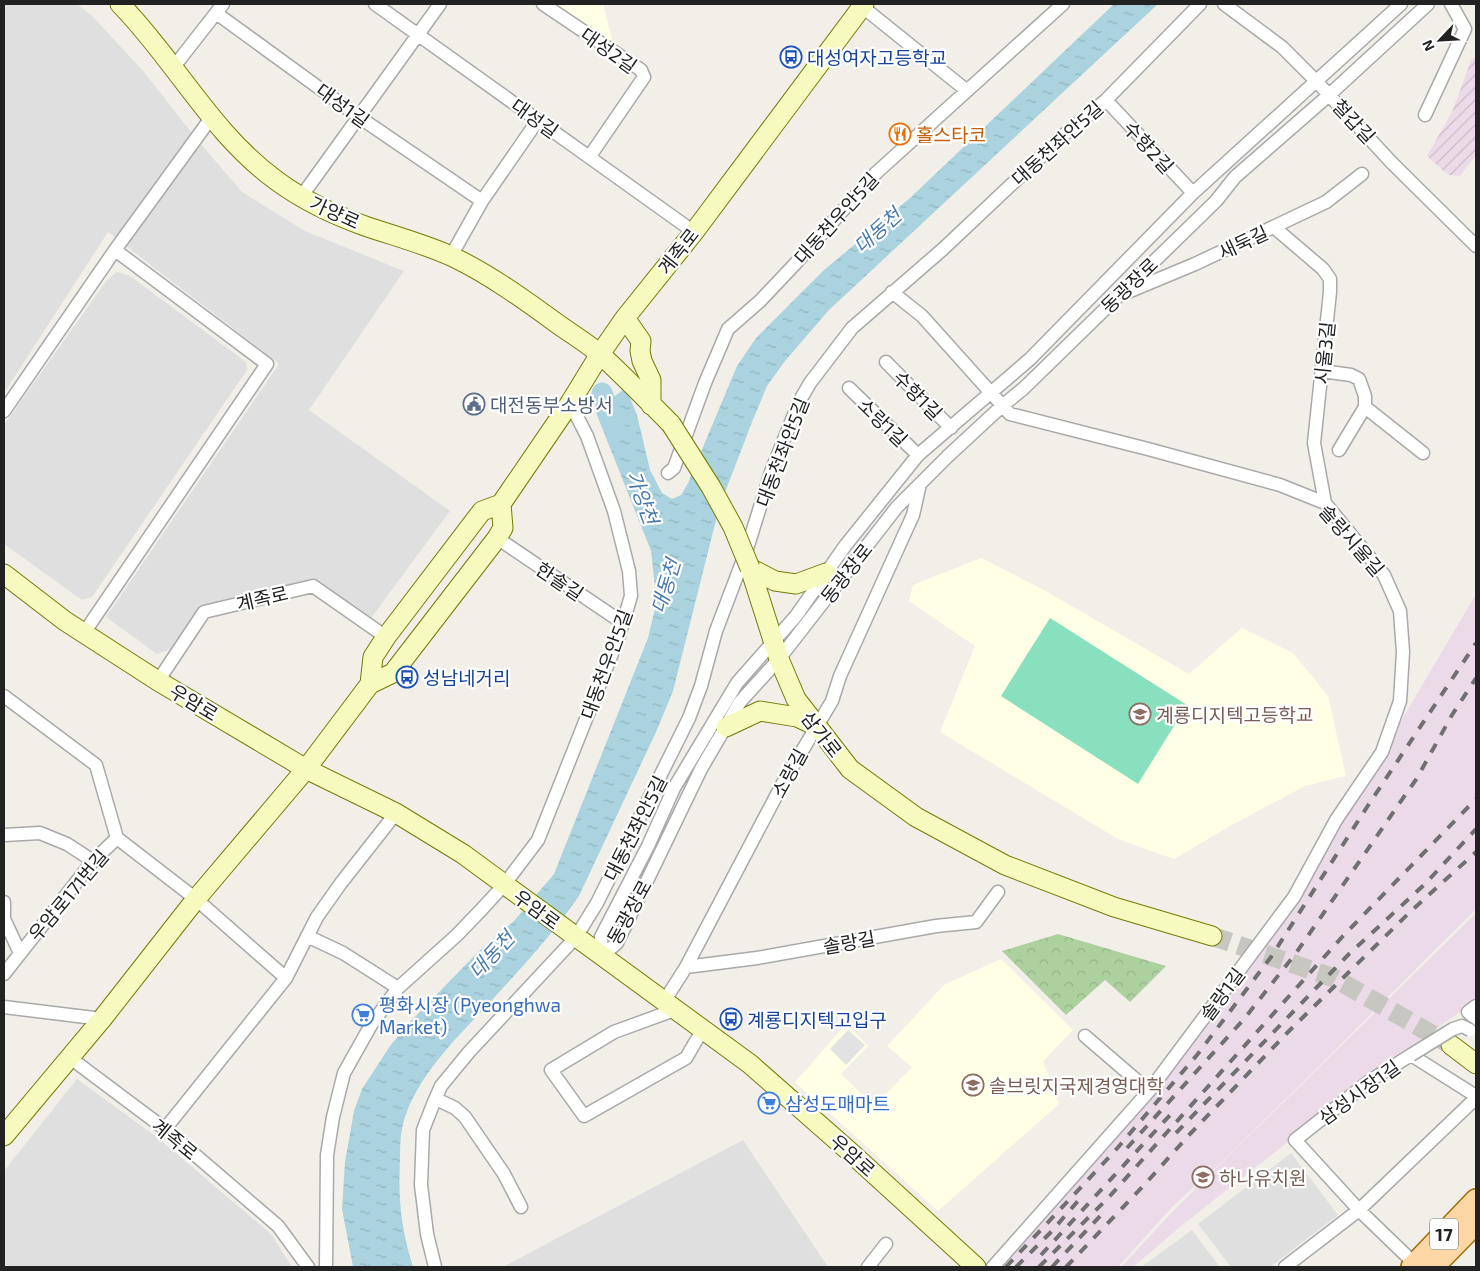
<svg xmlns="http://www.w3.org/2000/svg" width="1480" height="1271" viewBox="0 0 1480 1271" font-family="'Exo 2','Noto Sans KR',sans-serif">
<defs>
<pattern id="industrial-furrows" width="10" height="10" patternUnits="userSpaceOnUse" patternTransform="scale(1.25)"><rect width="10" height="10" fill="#ebdbe8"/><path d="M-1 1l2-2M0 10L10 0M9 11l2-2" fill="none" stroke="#c9bcc7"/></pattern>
<pattern id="forest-crowns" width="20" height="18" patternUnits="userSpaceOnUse" patternTransform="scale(1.25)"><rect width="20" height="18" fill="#add19e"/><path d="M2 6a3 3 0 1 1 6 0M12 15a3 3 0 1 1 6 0" fill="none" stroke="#95b388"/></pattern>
<pattern id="water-ripples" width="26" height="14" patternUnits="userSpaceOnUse" patternTransform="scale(1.25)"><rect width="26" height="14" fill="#aad3df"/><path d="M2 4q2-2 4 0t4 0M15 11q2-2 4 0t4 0" fill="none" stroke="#92b5bf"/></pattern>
</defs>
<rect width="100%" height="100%" fill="#f2efe9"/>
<path fill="#e0dfdf" d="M4,4H77L92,16L144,72L195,137L242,192L305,231L404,271L309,410L450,511L368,622L313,578L202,606L173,648L157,654L106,617L279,364L108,232L4,393Z
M117,272L130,276L246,362L247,370L92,597L82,600L4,544V425L107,280Z
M77,1079L158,1138L271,1234L292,1267H4V1171Z
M743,1140L828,1267H503Z
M1291,1153L1338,1215L1270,1267H1231L1198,1224Z
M1192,1230L1220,1267H1141Z"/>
<path fill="url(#industrial-furrows)" d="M1472,58H1476V155L1460,176L1448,175L1427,156L1452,112Z"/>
<path fill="#ffffe5" d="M558,4H603L613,43L558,7Z
M981,558L1042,589L1189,674L1242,628L1293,653L1328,696L1346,776L1305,786L1230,826L1174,859L1118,839L940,732L975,646L909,601L913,585Z
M1001,959L1073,1030L1043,1061L1059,1104L938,1211L795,1082L846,1024L868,1046L841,1074L874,1106L912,1067L887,1046L944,985Z"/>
<path fill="#ebdbe8" d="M1476,594V909L1305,1080L1222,1162L1173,1206L1118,1267H1017L1006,1257L1287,914Z
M1476,913V1001L1372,1073L1312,1123L1186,1222L1133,1267H1121L1177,1207Z"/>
<path fill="url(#forest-crowns)" d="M1058,934L1166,966L1130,1002L1105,980L1066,1015L1002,951Z"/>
<path fill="#88e0be" d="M1050,618L1187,705L1138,784L1001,696Z"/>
<path fill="#e2e2e2" d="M848,1030L865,1045L846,1065L830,1049Z"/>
<path fill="url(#water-ripples)" d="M1114,4H1158L829,310L785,361L767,386L752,422L719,508L673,691L656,732L579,896C553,934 523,966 492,1000C459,1036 412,1079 402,1129C400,1138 400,1149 400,1159C398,1200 401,1228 413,1267H353L342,1209L345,1162L354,1111L362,1089L390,1046L410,1022L479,951L514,921L554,874L648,638L655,609V587L651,551L595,410L626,388L637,415L650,470L662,493L672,499L681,495L688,483L737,366L756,338L823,271L910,198Z"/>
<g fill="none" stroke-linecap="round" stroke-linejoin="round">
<path stroke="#aad3df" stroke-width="21" d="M602,393L615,428"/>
<path stroke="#c8c6c1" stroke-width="19" stroke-dasharray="19 9" stroke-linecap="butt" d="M1212,936L1334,978L1451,1045"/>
<g stroke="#a9a9a9" stroke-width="15">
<path id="street" d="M375,4L694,232
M543,4L641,70L644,77L590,156
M859,4L966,90
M1224,4L1282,47L1317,82L1392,163L1476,246
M216,13L359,117L482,201
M173,68L223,4
M1106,100L1193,193
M1425,115L1465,29L1451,4
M301,197L440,4
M1275,228L1323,269L1330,279V292L1314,443L1325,503
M451,256L482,201L538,120
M892,292L922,316L1010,414L1148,449L1280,485L1325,503L1384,575L1400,611L1403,652L1400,701L1382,752L1336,820L1294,897L1149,1091L993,1267
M1123,294L1195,264L1326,202L1362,174
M886,362L951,428
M1322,371L1351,375L1359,379L1365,396V407L1339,450
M849,388L918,455
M1365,407L1423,453
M4,411L115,250L211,118
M668,473L674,468L705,383L728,329L760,301L795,264L876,173L1063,4
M497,538L623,623
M84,633L267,364L115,250
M158,681L204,612L313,586L386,637
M4,696L96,765L117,838L196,899L286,978
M4,835L40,833L67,844L93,861
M4,902V919L20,953
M307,936L343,953L398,988
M602,956L617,943L701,769L740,702L779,659L897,507L948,456L1002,406L1024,388L1216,201L1235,177L1329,95L1428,4
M602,956L601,937L648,846L674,788L737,683L796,616L845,546L918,455L1030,359L1193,193L1401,4
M686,967L757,958L936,926L976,922L998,892
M4,974L93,861L117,838
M665,1000L686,967L784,781L832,701L840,676L913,515L920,484
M1476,1006L1468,1012L1476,1019
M4,1007L102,1019
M677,1009L614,1032L551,1070L584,1116L686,1058L703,1029
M1085,1036L1149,1091
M69,1057L165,1129L278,1226L308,1267
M436,1099L455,1108L465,1117L504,1174L521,1207
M165,1129L286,978L317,917L341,883L396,813
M1415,1264L1359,1210L1295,1140L1371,1080L1411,1055L1476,1096
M326,1267L327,1155L333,1117L344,1073L371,1025L398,988L457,935L481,910L504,885L538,840L619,636L631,596L629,571L614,511L587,436L570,403
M435,1267L427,1234L421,1185L423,1130L434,1102L441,1086L469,1052L576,937L597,903L689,718L701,686L716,631L746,552L771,472L799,402L810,383L852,328L943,249L1065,134L1106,100L1200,4
M868,1267L886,1244
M1285,1267L1359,1210L1476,1098"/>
</g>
<g stroke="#707d05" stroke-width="21">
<path id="secondary" d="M120,4C175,60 212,134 277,181C303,200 334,215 365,226C394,236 425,244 453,257C490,275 522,298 555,322C570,333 587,343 601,355C625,377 648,401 671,424
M625,318L641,341L640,351L642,361L651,380V405
M750,568L779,659L796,699L850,769L916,817L1005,865L1114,907L1212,936
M750,568L775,581L796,584L826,573
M4,574L65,621L158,681L306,769L396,813L463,854L750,1064L849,1151L976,1267
M370,684L373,657L386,637L482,511L501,504L570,403L600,354L625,318L694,232L864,4
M726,727L760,711L797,717L814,725
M1451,1045L1476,1064
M4,1136L102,1019L196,899L306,769L370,684L393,673L497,538L503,528L501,504"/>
</g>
<g stroke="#a06b00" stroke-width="24">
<path id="primary" d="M1412,1267L1476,1200
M1433,1267L1476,1223"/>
</g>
<use href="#street" stroke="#fff" stroke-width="12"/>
<use href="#secondary" stroke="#f7fabf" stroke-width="19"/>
<use href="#primary" stroke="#fcd6a4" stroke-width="21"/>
<path stroke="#707070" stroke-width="4" stroke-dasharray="10 10" stroke-linecap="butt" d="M1176,1133L1349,954L1425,884L1476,829
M1127,1148L1244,1019L1296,953L1417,778L1452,715L1476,678
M1041,1255L1171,1114
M1006,1267L1114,1152L1197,1055L1271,957L1367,807L1476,643
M1016,1267L1051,1232L1084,1194
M1039,1267L1109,1197L1343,936L1476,799
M1052,1267L1103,1213
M1066,1267L1146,1183L1190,1134L1289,1031L1410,912L1476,852"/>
<g stroke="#a9a9a9" stroke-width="15" stroke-linecap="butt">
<path id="street-bridge" d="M1411,1055L1453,1029L1462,1026L1470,1030"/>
</g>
<g stroke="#707d05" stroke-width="21" stroke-linecap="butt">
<path id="secondary-bridge" d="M671,424L711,487L733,527L750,568"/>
</g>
<use href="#street-bridge" stroke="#fff" stroke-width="12"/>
<use href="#secondary-bridge" stroke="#f7fabf" stroke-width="19"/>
</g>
<defs>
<g id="bus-ring" transform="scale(1.125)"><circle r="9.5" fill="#fff" stroke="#1a4fb4" stroke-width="1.5"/><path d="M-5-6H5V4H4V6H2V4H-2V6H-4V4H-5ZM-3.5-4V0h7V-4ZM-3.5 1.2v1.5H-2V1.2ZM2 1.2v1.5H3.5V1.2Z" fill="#1a4fb4"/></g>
<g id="restaurant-ring" transform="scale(1.125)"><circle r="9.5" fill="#fff" stroke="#e8710a" stroke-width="1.5"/><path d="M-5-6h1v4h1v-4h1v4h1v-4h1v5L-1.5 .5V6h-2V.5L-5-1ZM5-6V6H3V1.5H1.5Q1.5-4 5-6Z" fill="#e8710a"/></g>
<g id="civic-ring" transform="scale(1.125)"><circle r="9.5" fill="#fff" stroke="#5c6f8a" stroke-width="1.5"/><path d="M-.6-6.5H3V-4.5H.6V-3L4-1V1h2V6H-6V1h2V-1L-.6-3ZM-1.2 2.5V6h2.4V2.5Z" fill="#5c6f8a"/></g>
<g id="school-ring" transform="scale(1.125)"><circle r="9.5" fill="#fff" stroke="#8d6e63" stroke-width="1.5"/><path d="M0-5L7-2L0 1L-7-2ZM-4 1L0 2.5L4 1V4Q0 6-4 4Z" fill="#8d6e63"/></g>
<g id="supermarket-ring" transform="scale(1.125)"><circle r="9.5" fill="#fff" stroke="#3f7fe0" stroke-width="1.5"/><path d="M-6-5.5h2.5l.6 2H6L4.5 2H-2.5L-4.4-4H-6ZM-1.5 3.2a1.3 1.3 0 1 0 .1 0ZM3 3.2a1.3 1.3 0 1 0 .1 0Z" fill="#3f7fe0"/></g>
<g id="university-ring" transform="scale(1.125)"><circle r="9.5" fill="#fff" stroke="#8d6e63" stroke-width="1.5"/><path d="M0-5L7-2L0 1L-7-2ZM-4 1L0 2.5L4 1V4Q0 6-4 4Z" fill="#8d6e63"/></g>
</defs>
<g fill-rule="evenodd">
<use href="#bus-ring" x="791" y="57"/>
<use href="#restaurant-ring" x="900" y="134"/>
<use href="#civic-ring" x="474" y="404"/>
<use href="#bus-ring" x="407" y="677"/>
<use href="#school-ring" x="1140" y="714"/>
<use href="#supermarket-ring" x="363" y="1015"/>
<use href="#bus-ring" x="731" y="1019"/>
<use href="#university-ring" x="973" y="1085"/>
<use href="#supermarket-ring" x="769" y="1103"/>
<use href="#school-ring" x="1203" y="1177"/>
</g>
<g text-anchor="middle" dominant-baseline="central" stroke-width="4.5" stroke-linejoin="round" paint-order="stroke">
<rect fill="#fff" stroke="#646464" stroke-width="1" x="1430" y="1218.5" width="28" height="31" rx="4"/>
<g font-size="18" font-weight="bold" fill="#222">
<text x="1444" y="1234">17</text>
</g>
<g font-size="19" fill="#222" stroke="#fff">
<text transform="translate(609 50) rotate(35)">대성2길</text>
<text transform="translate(343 105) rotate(36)">대성1길</text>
<text transform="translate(535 118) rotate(35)">대성길</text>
<text transform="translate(1354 121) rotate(47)">철갑길</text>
<text transform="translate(1057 143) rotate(-42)">대동천좌안5길</text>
<text transform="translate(1149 147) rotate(47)">수향2길</text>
<text transform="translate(335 212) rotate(24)">가양로</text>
<text transform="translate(836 218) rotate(-48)">대동천우안5길</text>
<text transform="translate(1243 242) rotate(-25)">새둑길</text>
<text transform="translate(678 251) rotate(-52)">계족로</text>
<text transform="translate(1129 285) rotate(-44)">동광장로</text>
<text transform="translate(1324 353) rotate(-84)">시울3길</text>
<text transform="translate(918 395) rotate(45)">수향1길</text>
<text transform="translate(883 422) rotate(44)">소랑1길</text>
<text transform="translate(782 452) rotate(-69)">대동천좌안5길</text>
<text transform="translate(1352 540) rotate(49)">솔랑시울길</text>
<text transform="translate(846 573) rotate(-52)">동광장로</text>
<text transform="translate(560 581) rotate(34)">한솔길</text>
<text transform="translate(262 598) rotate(-13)">계족로</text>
<text transform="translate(606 664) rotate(-70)">대동천우안5길</text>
<text transform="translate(194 702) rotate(31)">우암로</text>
<text transform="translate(822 734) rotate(52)">삼가로</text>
<text transform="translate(789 773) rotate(-61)">소랑길</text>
<text transform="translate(635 828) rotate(-63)">대동천좌안5길</text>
<text transform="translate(68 895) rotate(-50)">우암로171번길</text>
<text transform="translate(537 909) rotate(36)">우암로</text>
<text transform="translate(629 912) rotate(-61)">동광장로</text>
<text transform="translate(849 942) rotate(-10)">솔랑길</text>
<text transform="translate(1222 994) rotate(-53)">솔랑1길</text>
<text transform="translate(1359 1092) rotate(-36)">삼성시장1길</text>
<text transform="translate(175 1139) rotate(39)">계족로</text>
<text transform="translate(853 1155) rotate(42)">우암로</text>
</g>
<g font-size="19" fill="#164399" stroke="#fff" text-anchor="start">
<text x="807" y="57">대성여자고등학교</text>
<text x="423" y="677">성남네거리</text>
<text x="747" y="1019">계룡디지텍고입구</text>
</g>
<g font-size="19" fill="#c56008" stroke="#fff" text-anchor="start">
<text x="916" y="134">홀스타코</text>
</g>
<g font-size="19" fill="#4e5e75" stroke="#fff" text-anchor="start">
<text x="490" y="404">대전동부소방서</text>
</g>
<g font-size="19" fill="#785e54" stroke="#fff" text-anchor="start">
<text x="1156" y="714">계룡디지텍고등학교</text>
<text x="989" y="1085">솔브릿지국제경영대학</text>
<text x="1219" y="1177">하나유치원</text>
</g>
<g font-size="19" fill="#366cbe" stroke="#fff" text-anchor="start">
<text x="379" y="1004">평화시장 (Pyeonghwa<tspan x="379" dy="22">Market)</tspan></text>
<text x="785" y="1103">삼성도매마트</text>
</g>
<g font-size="20" font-style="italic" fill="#4a7aab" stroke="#fff">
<text transform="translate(877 230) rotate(-42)">대동천</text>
<text transform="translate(643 497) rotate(70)">가양천</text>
<text transform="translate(665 586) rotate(-73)">대동천</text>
<text transform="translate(491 954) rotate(-47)">대동천</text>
</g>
</g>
<rect width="1480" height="1271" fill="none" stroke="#222222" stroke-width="10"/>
<g transform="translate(1440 40) rotate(245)" stroke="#ffffff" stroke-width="4" paint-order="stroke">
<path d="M0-4L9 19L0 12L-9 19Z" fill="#222222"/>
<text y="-8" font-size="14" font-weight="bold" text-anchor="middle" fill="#222222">N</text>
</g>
</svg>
